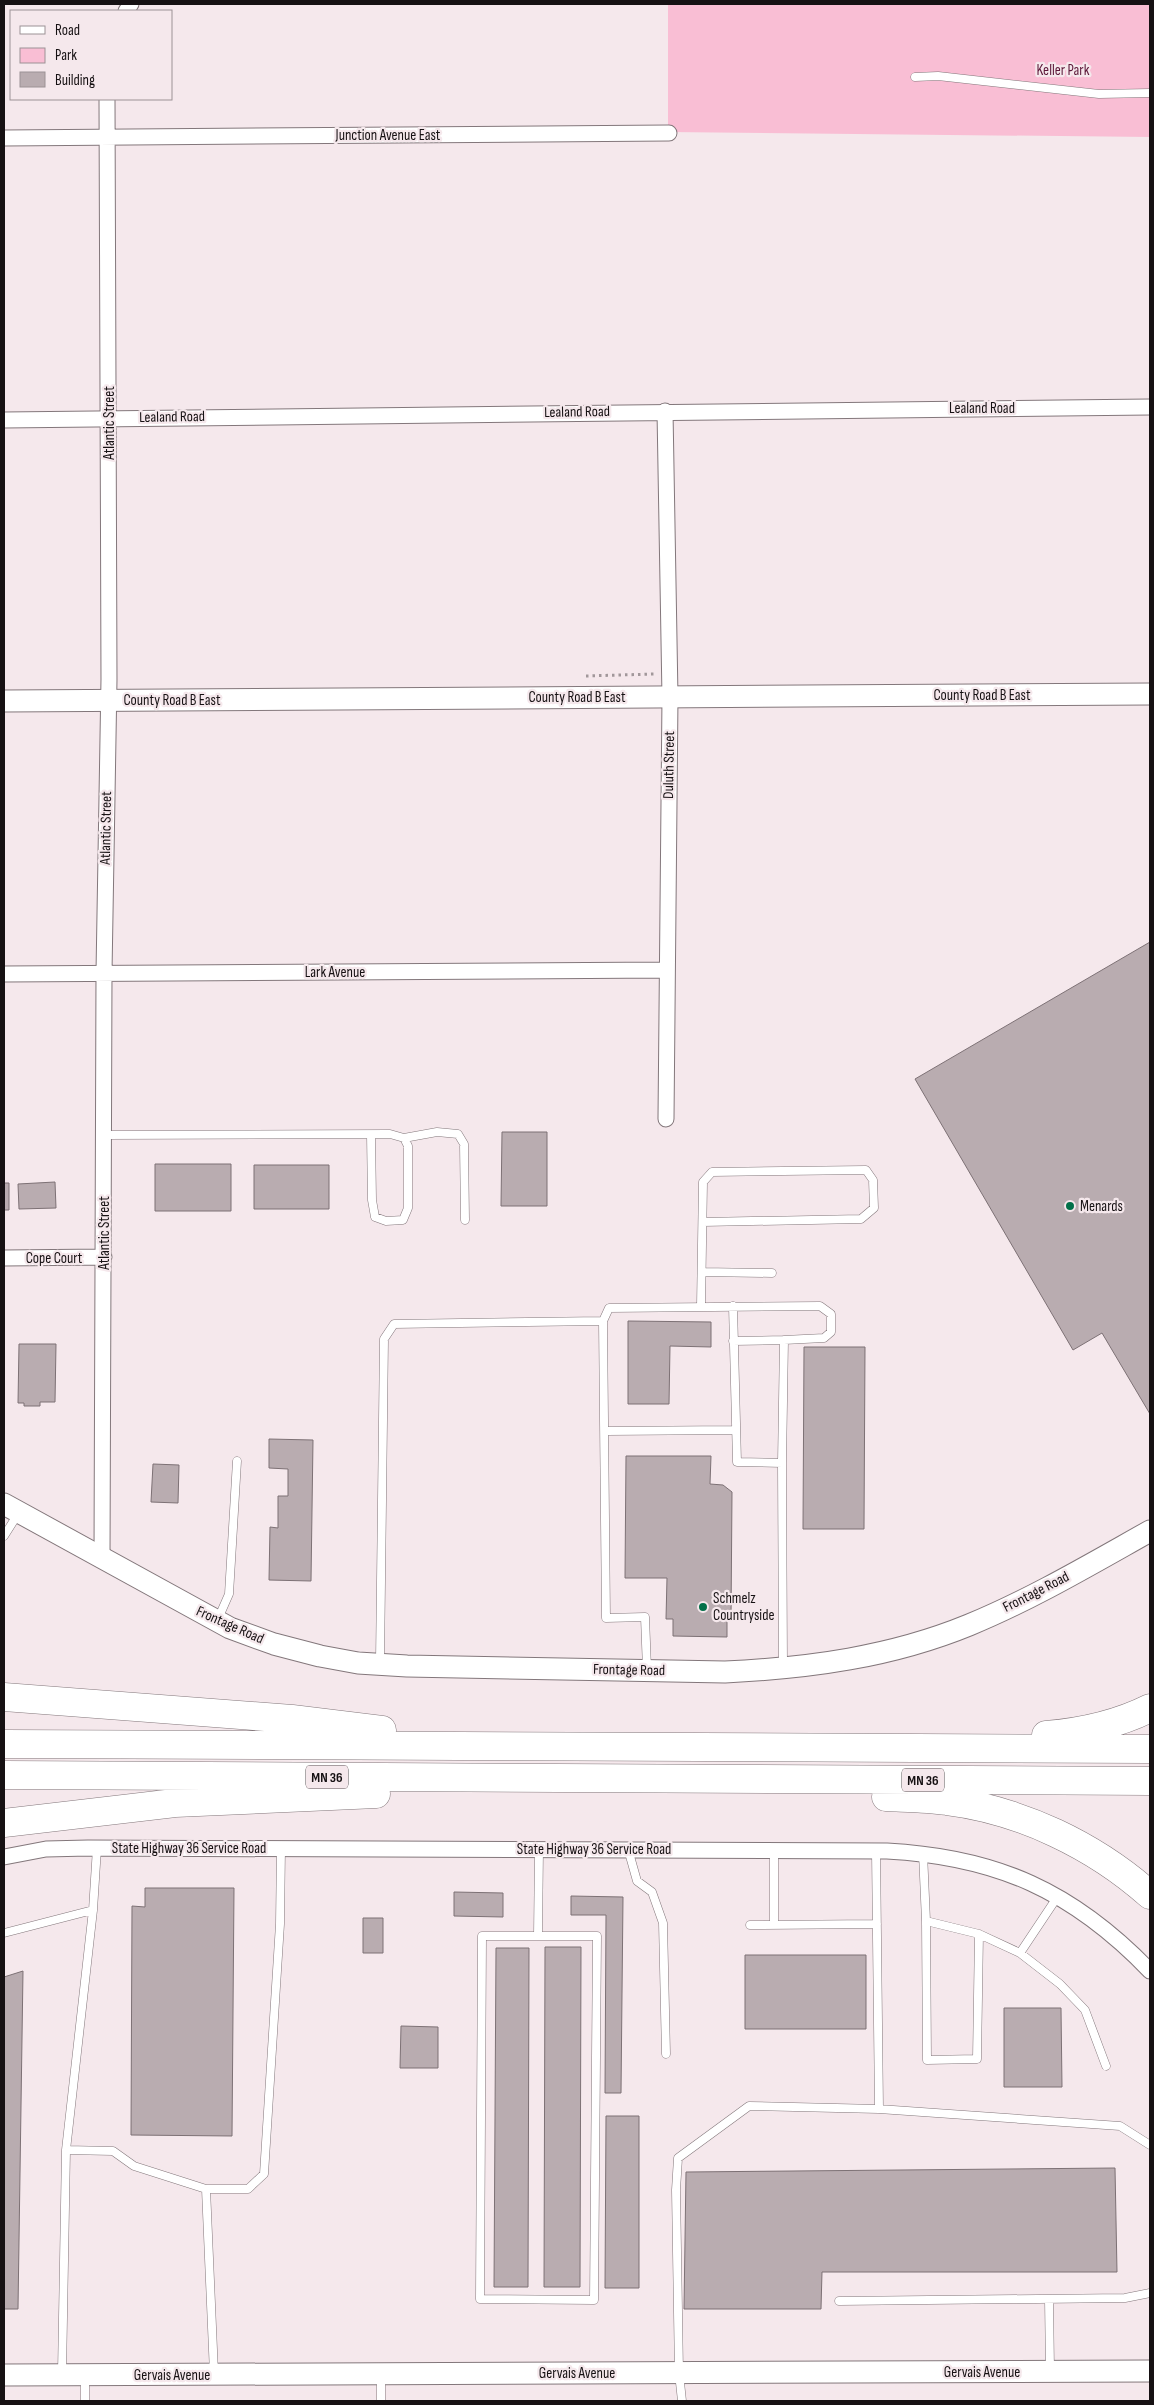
<svg xmlns="http://www.w3.org/2000/svg" width="1154" height="2405" viewBox="0 0 1154 2405" font-family="'Sofia Sans Condensed',sans-serif">
<rect width="100%" height="100%" fill="#f5e8ec"/>
<path fill="#f9bed4" d="M668,4H1150V137L668,132Z"/>
<path fill="#b9acb0" stroke="#7d7175" d="M1150,942V1414L1102,1333L1073,1350L915,1079Z
M502,1132H547V1206H501Z
M155,1164H231V1211H155Z
M254,1165H329V1209H254Z
M55,1182L56,1208L19,1209L18,1184Z
M4,1183H9V1210H4Z
M628,1321L711,1322V1347L670,1346L669,1404H628Z
M19,1344H56L55,1402H40V1406H24V1403H18Z
M804,1347H865L864,1529H803Z
M269,1439L313,1440L311,1581L269,1580L270,1527L278,1528V1496H288V1469L269,1468Z
M626,1456H711L710,1484L723,1485L732,1492L731,1620L727,1619V1637L673,1636V1619H666L667,1578H625Z
M153,1464L179,1465L178,1503L151,1502Z
M145,1888H234L232,2136L131,2135L132,1906L145,1907Z
M454,1892L503,1893V1917L454,1916Z
M571,1896L623,1897L621,2093H605L606,1915H571Z
M363,1918H383V1953H363Z
M545,1947H581L580,2287H544Z
M496,1948H529L528,2287H494Z
M745,1955H866V2029H745Z
M23,1971L18,2309H4V1977Z
M1004,2008H1061L1062,2087H1004Z
M401,2026L438,2027V2068H400Z
M606,2116H639V2288H605Z
M1115,2168L1117,2272H822L821,2309H684L686,2172Z"/>
<g fill="none" stroke-linecap="round" stroke-linejoin="round">
<g stroke="#83777b" stroke-width="9">
<path id="lane" d="M915,77L938,76L1099,94L1150,93
M104,1135L390,1134L404,1138L408,1146V1208L403,1220L386,1221L375,1217L372,1200L371,1135
M404,1138L437,1132L458,1134L464,1144L465,1220
M702,1272L772,1273
M701,1306L703,1182L712,1172L866,1170L873,1180L874,1208L861,1219L703,1222
M733,1306L737,1462L782,1463
M733,1341L784,1340
M606,1431L735,1430
M4,1536L18,1514
M218,1619L229,1594L237,1461
M380,1662L384,1339L394,1324L603,1321
M647,1669L645,1617L606,1618L603,1321L609,1308L820,1306L831,1314V1332L824,1338L784,1340L782,1463L783,1666
M628,1849L637,1881L652,1892L663,1923L666,2054
M774,1850V1925
M876,1851L879,2109L1120,2126L1150,2145
M923,1853L926,1921L979,1934L1020,1953L1058,1896
M926,1921L927,2060L977,2059L979,1934
M750,1925L877,1924
M4,1933L93,1910
M538,1936H482L480,2299L594,2300L597,1936H538L539,1849
M1020,1953L1060,1984L1085,2010L1106,2066
M66,2150L113,2151L134,2166L206,2189
M1049,2299L1050,2370
M839,2301L1125,2298L1150,2293
M62,2373L66,2150L93,1910L97,1848
M214,2373L206,2189H248L264,2174L280,1924L281,1848
M381,2376V2401
M85,2377V2401
M682,2401L679,2373L676,2190L678,2158L749,2106L879,2109"/>
</g>
<g stroke="#83777b" stroke-width="17">
<path id="street" d="M126,11L131,4
M4,138L669,133
M665,411L670,697L666,1119
M4,420L1150,407
M4,974L666,970
M4,1258L104,1257
M102,1558L104,973L109,679L107,99
M4,1857L46,1849L88,1848L887,1851C997,1857 1073,1891 1150,1971"/>
</g>
<g stroke="#83777b" stroke-width="23">
<path id="secondary" d="M4,701L1150,694
M4,1504L230,1628L274,1644L320,1656L358,1663L407,1666L725,1672C809,1668 891,1657 969,1625C1032,1599 1091,1564 1150,1531
M4,2375L1150,2371"/>
</g>
<g stroke="#83777b" stroke-width="29">
<path id="highway" d="M4,1697L292,1719L382,1730
M1046,1735C1082,1732 1118,1724 1150,1708
M4,1744L1150,1749
M4,1775L1150,1781
M886,1797C906,1798 927,1798 947,1801C1021,1810 1095,1846 1150,1895
M4,1823L175,1803L376,1794"/>
</g>
<path stroke="#a1979a" stroke-width="3" stroke-dasharray="2.5 4" stroke-linecap="butt" d="M586,676L655,674"/>
<use href="#lane" stroke="#fff" stroke-width="8"/>
<use href="#street" stroke="#fff" stroke-width="15"/>
<use href="#secondary" stroke="#fff" stroke-width="21"/>
<use href="#highway" stroke="#fff" stroke-width="28"/>
</g>
<g fill="#027049" stroke="#f5e8ec" stroke-width="2">
<circle cx="1070" cy="1206" r="5"/>
<circle cx="703" cy="1607" r="5"/>
</g>
<g text-anchor="middle" dominant-baseline="central" stroke-width="4.5" stroke-linejoin="round" paint-order="stroke">
<g fill="#f5e8ec" stroke="#595254" stroke-width="1">
<rect x="306" y="1765.5" width="42" height="23" rx="4"/>
<rect x="902" y="1768.5" width="42" height="23" rx="4"/>
</g>
<g font-size="14" font-weight="bold" fill="#161113">
<text x="327" y="1777">MN 36</text>
<text x="923" y="1780">MN 36</text>
</g>
<g font-size="15" fill="#5d1839" stroke="#f5e8ec">
<text x="1063" y="70">Keller Park</text>
</g>
<g font-size="15" fill="#161113" stroke="#f5e8ec">
<text x="388" y="135">Junction Avenue East</text>
<text x="982" y="408">Lealand Road</text>
<text transform="translate(577 412) rotate(-1)">Lealand Road</text>
<text transform="translate(172 417) rotate(-1)">Lealand Road</text>
<text transform="translate(109 423) rotate(-90)">Atlantic Street</text>
<text x="982" y="695">County Road B East</text>
<text x="577" y="697">County Road B East</text>
<text x="172" y="700">County Road B East</text>
<text transform="translate(669 765) rotate(-89)">Duluth Street</text>
<text transform="translate(106 828) rotate(-89)">Atlantic Street</text>
<text x="335" y="972">Lark Avenue</text>
<text transform="translate(104 1233) rotate(-90)">Atlantic Street</text>
<text x="54" y="1258">Cope Court</text>
<text transform="translate(1036 1592) rotate(-27)">Frontage Road</text>
<text transform="translate(230 1625) rotate(24)">Frontage Road</text>
<text transform="translate(629 1670) rotate(1)">Frontage Road</text>
<text x="189" y="1848">State Highway 36 Service Road</text>
<text x="594" y="1849">State Highway 36 Service Road</text>
<text x="982" y="2372">Gervais Avenue</text>
<text x="577" y="2373">Gervais Avenue</text>
<text x="172" y="2375">Gervais Avenue</text>
</g>
<g font-size="15" fill="#161113" stroke="#f5e8ec" text-anchor="start">
<text x="1080" y="1206">Menards</text>
<text x="713" y="1598">Schmelz<tspan x="713" dy="17">Countryside</tspan></text>
</g>
</g>
<rect width="1154" height="2405" fill="none" stroke="#161113" stroke-width="10"/>
<rect x="10" y="10" width="162" height="90" fill="#f5e8ec" stroke="#9c9295"/>
<rect x="20" y="26" width="25" height="8" fill="#ffffff" stroke="#9c9295"/>
<text x="55" y="35" font-size="15" fill="#161113">Road</text>
<rect x="20" y="48" width="25" height="15" fill="#f9bed4" stroke="#9c9295"/>
<text x="55" y="60" font-size="15" fill="#161113">Park</text>
<rect x="20" y="72" width="25" height="15" fill="#b9acb0" stroke="#9c9295"/>
<text x="55" y="85" font-size="15" fill="#161113">Building</text>
</svg>
